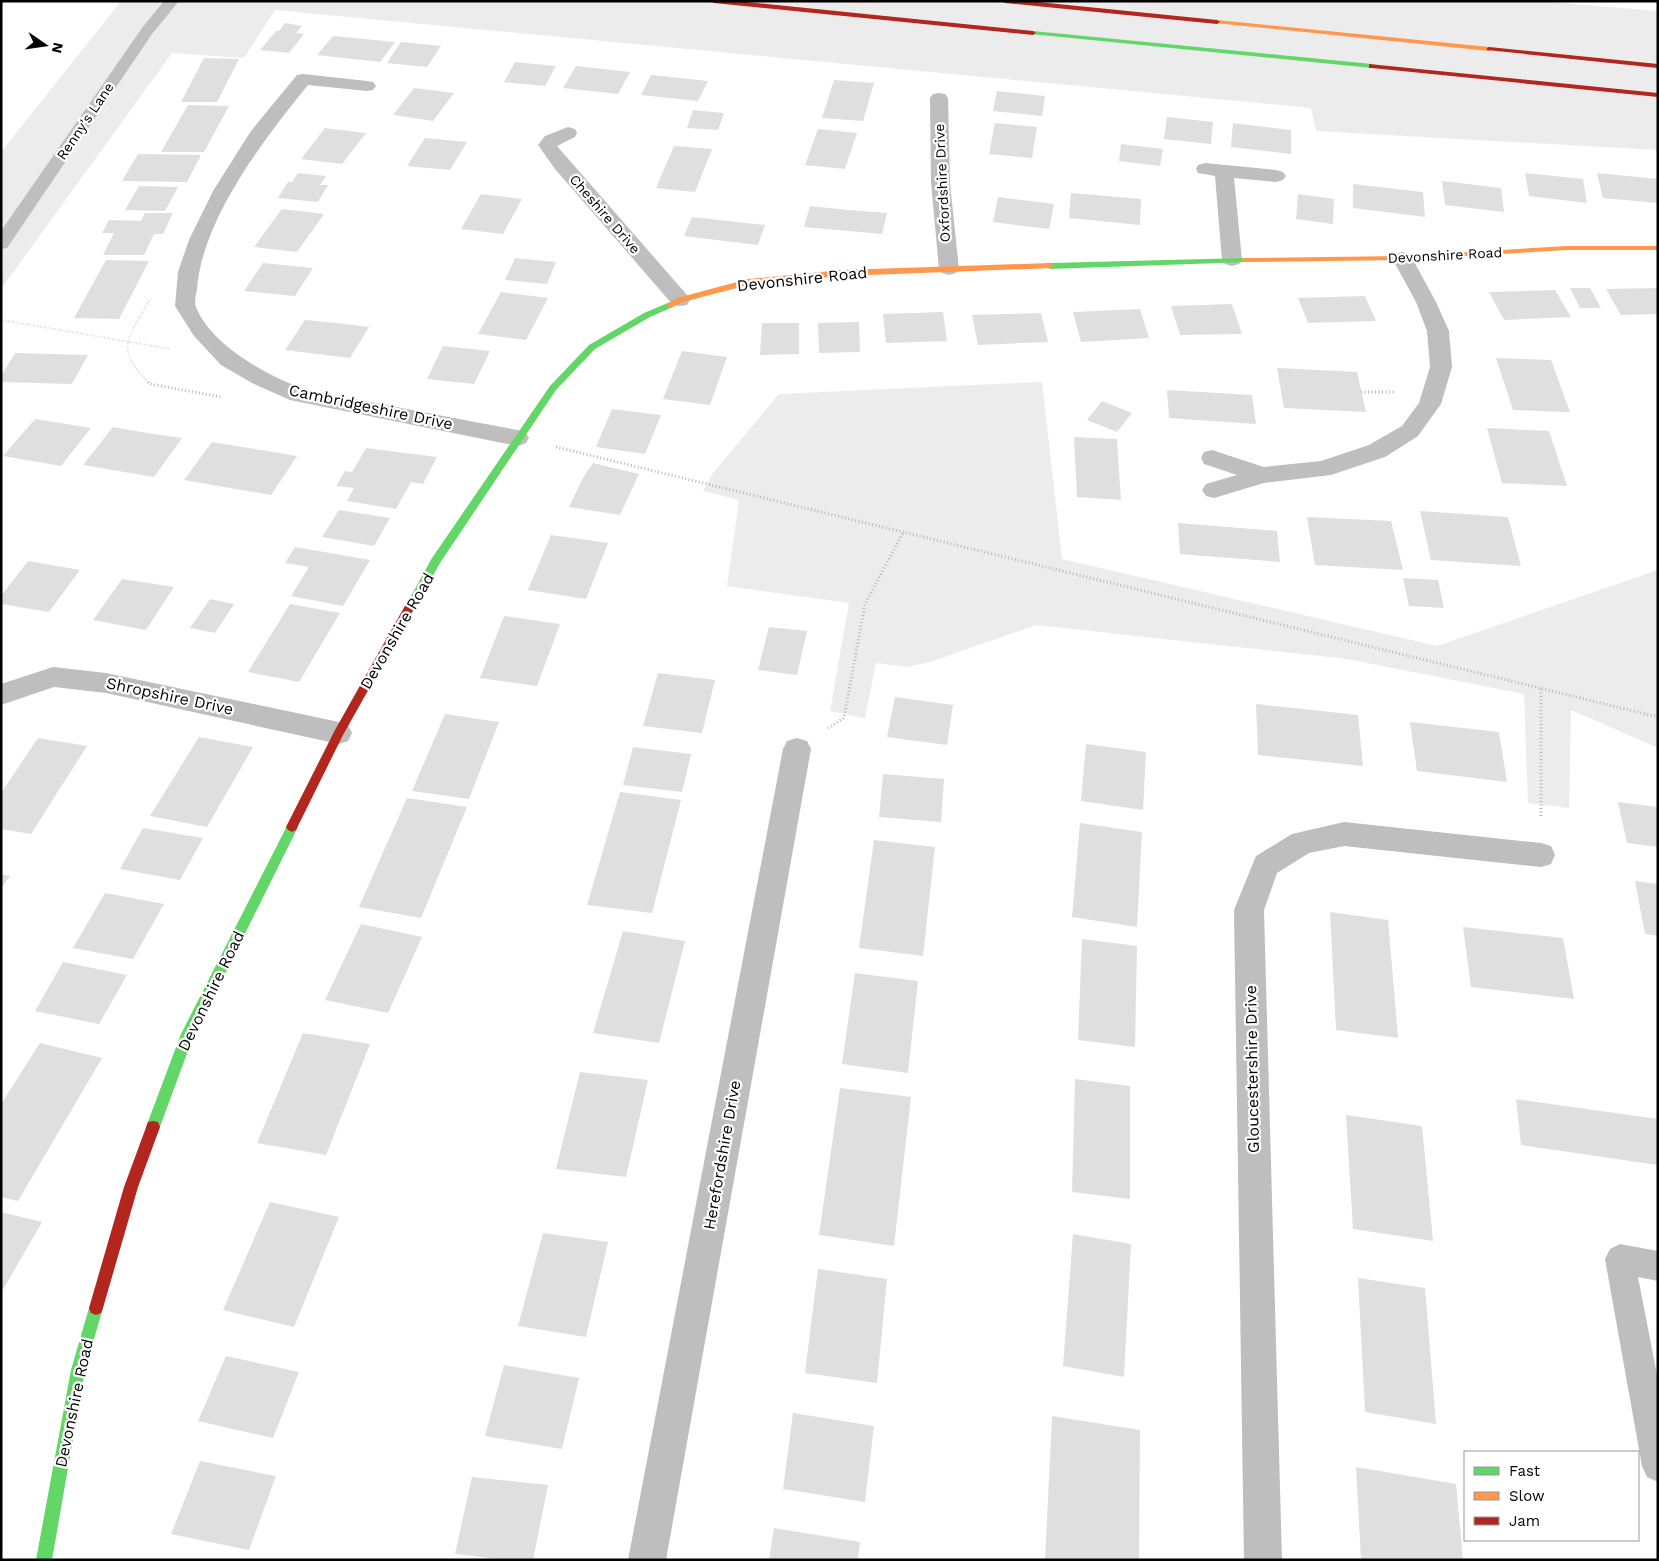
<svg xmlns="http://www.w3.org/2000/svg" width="1659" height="1561" viewBox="0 0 1659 1561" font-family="'Work Sans',sans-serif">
<rect width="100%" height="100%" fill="#fff"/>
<path fill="#ececec" d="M121,1H1539L1658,11V150L1316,131L1311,108L275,10L244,58L172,53L1,289V152Z
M1042,382L1062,559L1437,646L1658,570V748L1571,710L1569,808L1528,803L1524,694L1347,659L1036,625L930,662L906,667L876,663L865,718L830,711L849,603L727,586L739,500L703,491L713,473L779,394Z"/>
<path fill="#dfdfdf" d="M285,23L302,26L296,33L304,34L289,53L260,50L276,31H279Z
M333,36L395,42L380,62L317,55Z
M401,42L441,46L427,67L387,63Z
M204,58L239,59L217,102H181Z
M515,62L556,66L545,86L504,82Z
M576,66L630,72L618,94L563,88Z
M651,75L708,81L698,101L641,95Z
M834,80L874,83L863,121L822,118Z
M414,88L454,93L433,121L393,115Z
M997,91L1045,96L1042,116L993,111Z
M188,105L229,106L204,152H161Z
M693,110L724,113L718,130L687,128Z
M1167,117L1213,122L1211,144L1164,139Z
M995,123L1037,127L1032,158L989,154Z
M1233,123L1291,130V154L1231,147Z
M325,128L366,133L342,164L301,159Z
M818,129L857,133L845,169L805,165Z
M425,138L467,142L450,170L407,166Z
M1121,144L1163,149L1160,166L1119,161Z
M674,146L712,149L695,192L656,188Z
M138,154L201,155L187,182L122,181Z
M298,173L326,176L320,185H328L318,202L278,198L288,182H292Z
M1525,173L1583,179L1587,203L1529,196Z
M1597,173L1658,179V203L1603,198Z
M1442,181L1501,188L1504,212L1445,205Z
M1353,184L1423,192L1425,217L1353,208Z
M139,186L178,187L165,211L125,210Z
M1071,193L1141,199L1140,225L1069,218Z
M481,194L522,199L503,234L461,229Z
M1298,194L1334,199L1333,224L1296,219Z
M998,197L1054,204L1049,229L993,222Z
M810,206L848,210L887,213L882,234L804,227Z
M282,209L324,214L297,252L254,247Z
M145,213H173L163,234H154L144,255H103L114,233H102L109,220L141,221Z
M692,217L728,221L765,225L758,245L684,236Z
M515,258L556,262L547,284L505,280Z
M106,260L149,261L119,319L74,318Z
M263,263L313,268L295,296L244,291Z
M1570,288H1590L1601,308H1580Z
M1658,288V314L1621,315L1606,289Z
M1555,290L1571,317L1504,320L1489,292Z
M501,292L548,298L526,340L478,334Z
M1365,296L1376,321L1308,323L1298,298Z
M1232,304L1242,334L1180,335L1171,306Z
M1140,309L1149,338L1081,342L1073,312Z
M943,312L947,341L886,343L883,314Z
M1041,313L1048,342L978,345L972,315Z
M305,320L337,323L369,327L350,358L285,350Z
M859,322L860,352L819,353L818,323Z
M762,323H799V354L760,355Z
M443,346L490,351L474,384L427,379Z
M682,351L727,357L710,405L663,399Z
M15,353L88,355L72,384L1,382V376Z
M1496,358L1551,360L1570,412L1513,410Z
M1277,368L1357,372L1366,412L1284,408Z
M1167,390L1252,395L1256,424L1169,418Z
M1102,401L1132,413L1117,432L1087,420Z
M612,409L661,415L645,454L596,447Z
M35,419L91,428L61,466L3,456Z
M113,427L147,433L182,438L154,477L83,465Z
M1487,428L1549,431L1567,486L1502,483Z
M1074,437L1117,439L1121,500L1077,497Z
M212,442L255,449L297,456L271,495L184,480Z
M366,448L437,457L423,484L411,482L396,509L347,501L354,488L336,486L345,471L352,472Z
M593,463L639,474L620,515L569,507L583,478Z
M339,510L390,518L374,546L322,537Z
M1420,511L1508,517L1521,566L1431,560Z
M1307,517L1391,521L1403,570L1315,565Z
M1178,523L1277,531L1280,562L1180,554Z
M551,535L608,543L586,599L528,590Z
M295,547L370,560L343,606L291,596L309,567L285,563Z
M28,561L80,570L49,612L1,604V596Z
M1403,578L1438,580L1444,608L1409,606Z
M122,579L174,587L146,630L93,620Z
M210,599L234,604L215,633L190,628Z
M290,604L340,613L299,682L248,672Z
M504,616L560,624L537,686L480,678Z
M769,627L807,631L797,675L758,670Z
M658,673L715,680L702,733L643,726Z
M895,697L953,705L947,745L887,737Z
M1256,704L1358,715L1363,766L1258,755Z
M445,714L499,722L469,799L412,791Z
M1410,722L1499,732L1507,782L1417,771Z
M199,737L253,747L207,827L150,816Z
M38,738L87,746L31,834L1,829V793Z
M1086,744L1146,752L1143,810L1081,801Z
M633,747L691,754L682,792L623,785Z
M883,774L944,779L941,822L879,817Z
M620,792L681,800L652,913L587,905Z
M407,798L467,807L421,918L359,907Z
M1618,802L1658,807V847L1627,843Z
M1080,823L1142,832L1137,927L1072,917Z
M143,828L203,838L180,880L120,869Z
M874,840L935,847L923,956L859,948Z
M1,874L10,876L1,889Z
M1635,881L1658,884V936L1645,934Z
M105,893L164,904L133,959L73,948Z
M1330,912L1388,920L1398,1038L1336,1030Z
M361,924L422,937L388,1013L325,1000Z
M1463,927L1563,938L1574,999L1471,987Z
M623,931L685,941L659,1043L593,1033Z
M1082,939L1137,946L1135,1047L1078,1040Z
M63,962L127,975L99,1024L35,1011Z
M855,973L918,981L908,1073L842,1064Z
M303,1033L370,1044L326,1155L257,1143Z
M40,1043L102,1058L18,1201L1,1197V1104Z
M580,1072L648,1080L626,1177L556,1169Z
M1075,1079L1130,1086V1199L1072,1192Z
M840,1088L911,1097L894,1246L819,1235Z
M1516,1099L1658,1119V1165L1521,1145Z
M1346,1115L1422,1126L1433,1241L1353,1229Z
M270,1202L339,1217L294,1327L223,1310Z
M1,1212L42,1222L1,1293Z
M543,1233L608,1242L586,1337L518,1326Z
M1073,1234L1131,1244L1124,1377L1063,1366Z
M818,1269L887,1279L877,1383L805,1373Z
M1358,1278L1425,1288L1436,1424L1365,1412Z
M226,1356L299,1372L273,1438L198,1421Z
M504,1365L579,1378L562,1449L485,1436Z
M793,1413L874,1426L865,1502L783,1489Z
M1052,1416L1140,1430L1139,1560H1045Z
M200,1461L276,1476L249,1550L171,1534Z
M1356,1467L1456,1484L1463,1560H1361Z
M472,1477L548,1485L533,1560H508L455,1554Z
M774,1528L860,1542L858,1560H769Z"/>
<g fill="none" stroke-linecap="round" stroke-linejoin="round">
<path stroke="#b9b9b9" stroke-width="2" stroke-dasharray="0.5 2" stroke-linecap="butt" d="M149,301C128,339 114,348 149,383
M1,320L171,349"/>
<path stroke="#b9b9b9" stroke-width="3" stroke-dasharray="1 2.5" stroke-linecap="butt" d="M148,382L150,384L221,397
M1361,392H1395
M556,447L1658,717
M1541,689V818
M828,728L844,718L865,604L904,531"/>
<path fill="#bebebe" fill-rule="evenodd" d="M164,1H179L152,34L7,248L1,249V231L142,28Z
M1620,1244L1658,1251V1281L1638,1277L1658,1380V1482L1647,1477L1642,1466L1605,1259L1610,1249Z"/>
<path fill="#bebebe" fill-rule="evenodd" d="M303,74L367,81L373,82L376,86L373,90L367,91L308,85C265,138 202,219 197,289C196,294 194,302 196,307C211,345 266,375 302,388C323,396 348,397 369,402C419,411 468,421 518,430L526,433L529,438L526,443L518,446L290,400L252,383L221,365L194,336L175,306L178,272L189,240L213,191L251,131L297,75Z
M939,93L945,94L948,98L950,183L959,269L956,273L949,275L942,273L939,269L931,183L930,98L933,94Z
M568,127L575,129L577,133L575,137L557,146L687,295L690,300L687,305L680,306L673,305L555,169L538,145L545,136Z
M1205,163L1276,170L1283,172L1286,176L1283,180L1276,182L1234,178L1242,260L1239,264L1232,266L1225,264L1222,260L1215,176L1198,173L1196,169L1198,165Z
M1402,252L1409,254L1412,258L1436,302L1449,331L1452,367L1441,404L1418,436L1385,457L1331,475L1264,483L1214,498L1206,496L1202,490L1206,484L1237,475L1204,464L1201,458L1204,452L1212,450L1264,467L1321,461L1369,445L1402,426L1419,403L1430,367L1427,331L1416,302L1392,258L1395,254Z
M53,667L106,673L339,722L348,725L352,733L348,741L339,744L106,693L54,687L1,705V684Z
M797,738L807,741L811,749L666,1560H628L783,749L787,741Z
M1344,822L1541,843L1551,846L1555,855L1551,864L1541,867L1344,846L1309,853L1277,873L1264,910L1282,1560H1244L1234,910L1256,856L1292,834Z"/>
<path fill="#63d668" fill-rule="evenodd" d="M1033,31L1372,64L1376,66L1372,68L1031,34L1030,33Z
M1245,258L1249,260L1248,262L1050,269L1046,266L1050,263Z
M670,302L673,303V307L650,317L595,349L556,390L440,563L414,610H406L405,607L432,558L550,386L589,345L644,313Z
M292,822L296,824L298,827L192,1040L158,1132L153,1133L148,1132L146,1127L181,1034L288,824Z
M96,1301L101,1303L103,1308L85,1370L52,1560H36L71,1370L89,1308L91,1303Z"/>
<path fill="#ff974d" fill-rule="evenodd" d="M1217,20L1489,47L1493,49L1489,51L1215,23V21Z
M1567,246H1658V250H1567L1402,260L1245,262L1241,260L1245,258L1402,256Z
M1050,263L1054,266L1053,268L842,276L748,285L683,302L670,308L666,305L677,298L748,279L842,270Z"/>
<path fill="#b3261e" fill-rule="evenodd" d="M711,1H737L1033,31L1036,33L1033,35L714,3Z
M1002,1H1028L1217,20L1220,22L1217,24L1005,3Z
M1489,47L1658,64V68L1487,50V48Z
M1369,64L1658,93V97L1372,68H1369Z
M410,603L415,607L343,735L296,830L292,832L288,830L286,827L335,730L406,604Z
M153,1121L158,1122L160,1127L138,1187L103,1308L101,1313L96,1315L91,1313L89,1308L124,1187L148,1122Z"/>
</g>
<g text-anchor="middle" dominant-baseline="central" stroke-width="4.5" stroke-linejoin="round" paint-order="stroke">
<g font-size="14" fill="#000" stroke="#fff">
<text transform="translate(85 121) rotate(-56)">Renny's Lane</text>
<text transform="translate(942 183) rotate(-93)">Oxfordshire Drive</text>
<text transform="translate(605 214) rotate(49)">Cheshire Drive</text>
<text transform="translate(1445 255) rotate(-3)">Devonshire Road</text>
</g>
<g font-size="16" fill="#000" stroke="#fff">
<text transform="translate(802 279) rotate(-6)">Devonshire Road</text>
<text transform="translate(371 407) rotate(12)">Cambridgeshire Drive</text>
<text transform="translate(397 631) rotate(-60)">Devonshire Road</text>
<text transform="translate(170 696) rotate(12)">Shropshire Drive</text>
<text transform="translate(211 991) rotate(-64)">Devonshire Road</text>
<text transform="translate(1252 1069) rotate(-91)">Gloucestershire Drive</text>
<text transform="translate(722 1155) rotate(-80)">Herefordshire Drive</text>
<text transform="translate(74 1403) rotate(-78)">Devonshire Road</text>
</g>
</g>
<rect width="1659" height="1561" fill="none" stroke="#000000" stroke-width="5"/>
<rect x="1464" y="1451" width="175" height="90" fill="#ffffff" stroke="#999999"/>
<rect x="1474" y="1467" width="25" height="8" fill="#63d668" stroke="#999999"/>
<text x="1509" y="1476" font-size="15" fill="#000000">Fast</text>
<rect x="1474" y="1492" width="25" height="8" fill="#ff974d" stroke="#999999"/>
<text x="1509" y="1501" font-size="15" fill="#000000">Slow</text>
<rect x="1474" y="1517" width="25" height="8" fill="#b3261e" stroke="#999999"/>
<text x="1509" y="1526" font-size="15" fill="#000000">Jam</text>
<g transform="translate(45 45) rotate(103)" stroke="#ffffff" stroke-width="4" paint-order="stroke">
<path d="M0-4L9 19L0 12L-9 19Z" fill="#000000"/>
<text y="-8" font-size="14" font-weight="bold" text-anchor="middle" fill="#000000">N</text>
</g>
</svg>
